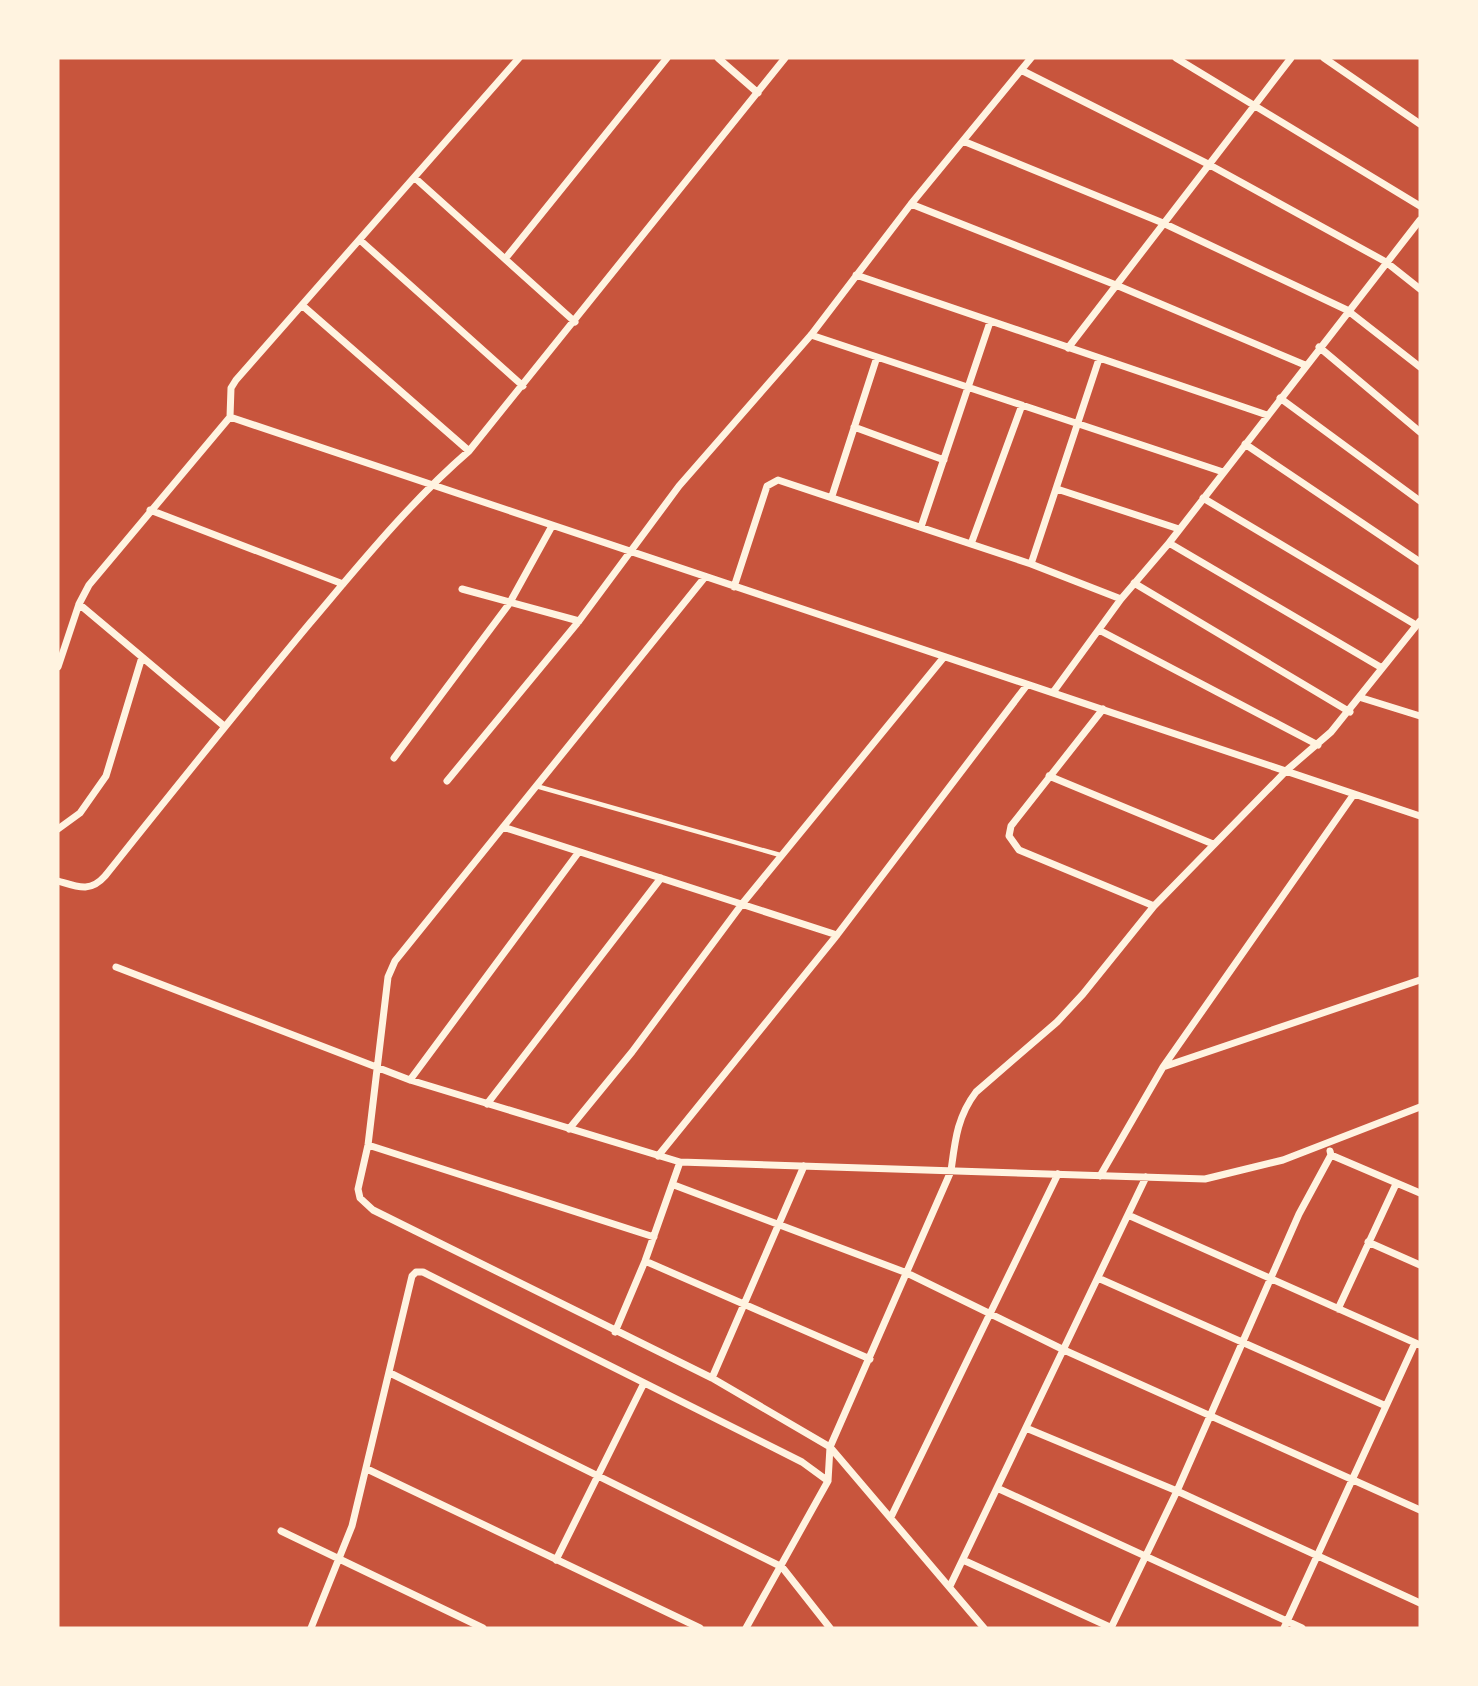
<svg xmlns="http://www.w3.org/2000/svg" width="1478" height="1686" viewBox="0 0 1478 1686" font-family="Roboto,sans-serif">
<rect width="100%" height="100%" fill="#c8553d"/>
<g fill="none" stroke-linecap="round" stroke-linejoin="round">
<path stroke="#fff3e0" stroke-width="4.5" d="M536,786L780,855"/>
<path stroke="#fff3e0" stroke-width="7" d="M718,58L758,93
M1176,58L1420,206
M1324,58L1420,124
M1021,70L1208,164L1386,262L1420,289
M963,141L1163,223L1347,310L1420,367
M415,178L575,322
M911,204L1116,285L1305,365
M361,241L523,386
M505,259L667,58
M856,275L1267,415
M303,306L469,451
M811,335L1223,472
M1319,347L1420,432
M1068,348L1291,58
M1280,398L1420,501
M230,417L1420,816
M854,427L944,460
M1245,444L1420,562
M1057,489L1179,529
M832,496L877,357
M1203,498L1416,625
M150,510L343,584
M921,527L990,322
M1169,543L1382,668
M971,544L1022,405
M1031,564L1099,359
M705,577L395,961L388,977L368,1145L358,1189L360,1198L373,1210L712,1378L830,1447L984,1628
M1134,583L1350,712
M734,587L767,486L778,480L1031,564L1121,599
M462,589L579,621
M79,604L224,726
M1099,630L1318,745
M58,667L79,604L89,585L230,417L231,388L236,380L519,58
M1054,691L1121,599L1169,543L1420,220
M1362,698L1420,716
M1103,709L1011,826L1009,836L1019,850L1154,906
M394,758L509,604L552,526
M1049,776L1213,844
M447,781L579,621L679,486L811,335L911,204L1031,58
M503,827L837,935
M58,829L80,813L106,776L142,657
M58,881C78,887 90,893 105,876C173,791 240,707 310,623C360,564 410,502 469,451L785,58
M116,967L410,1080L680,1162L1205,1179L1283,1160L1420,1107
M1163,1067L1420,980
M410,1080L578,853
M487,1104L661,878
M569,1129L632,1052L742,904L944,657
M368,1145L654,1237
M1330,1151L1331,1155L1420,1193
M658,1156L837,935L1027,685
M1100,1176L1163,1067L1354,794
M674,1185L907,1273L1064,1350L1420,1510
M1128,1215L1420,1345
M1368,1242L1420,1265
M645,1261L870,1359
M1098,1278L1386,1406
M1338,1309L1396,1184
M615,1332L645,1261L680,1162
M390,1373L782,1567L830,1628
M712,1378L804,1166
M1026,1428L1177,1491L1420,1603
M367,1469L700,1628
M997,1488L1302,1628
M891,1517L1058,1174
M281,1531L483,1628
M556,1560L644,1383
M963,1560L1112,1628
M950,1586L1146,1177
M311,1628L352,1526L412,1276L416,1272H423L802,1462L828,1481
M746,1628L828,1481L830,1447L951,1171C955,1141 957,1117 976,1092L1057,1022L1083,994L1154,906L1287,770L1331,732L1420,621
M1111,1628L1177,1491L1299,1214L1331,1155
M1284,1628L1415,1343"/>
</g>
<rect width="1478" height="1686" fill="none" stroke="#fff3e0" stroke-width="119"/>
</svg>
